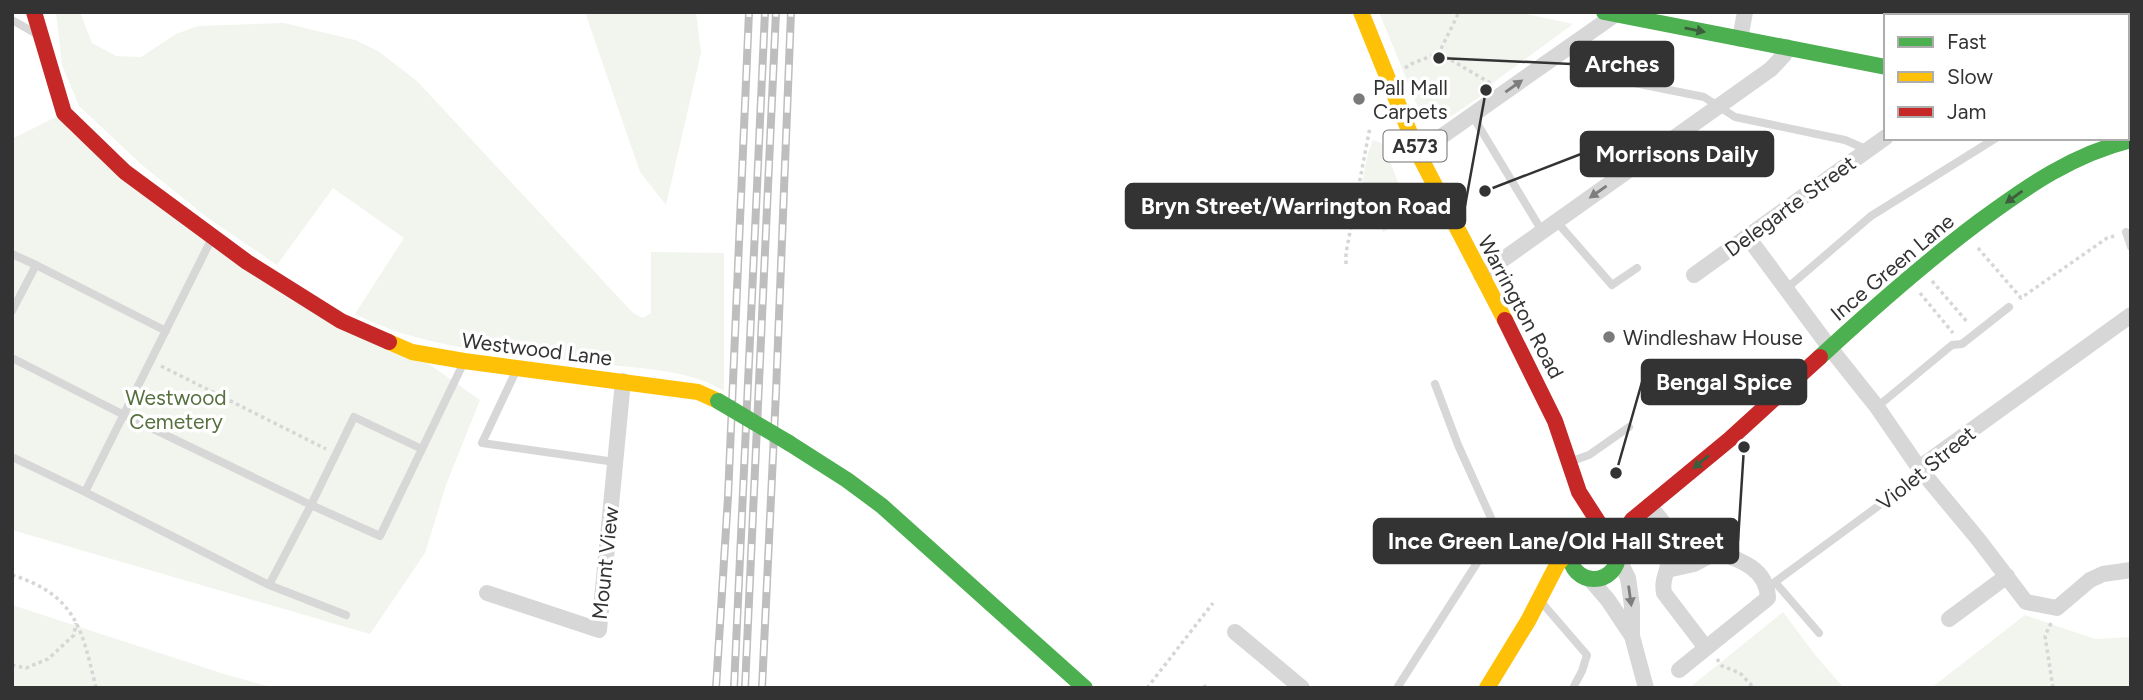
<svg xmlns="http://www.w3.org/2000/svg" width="2143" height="700" viewBox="0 0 2143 700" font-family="Figtree,sans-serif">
<rect width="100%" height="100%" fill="#fff"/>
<path fill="#f1f5ed" d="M56,12H80L92,43L116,56L141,57L176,34L198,26L284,23L355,40L378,51L417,81L633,313L643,318L651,313V252L724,253V391C692,371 648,369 611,365C527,355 431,353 355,314L404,238L333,188L277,265L208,218L142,165L79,106L62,65Z
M585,12H696L701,53L666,205L640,172Z
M1379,12H1517L1573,24L1494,82L1487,92L1444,121L1440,122L1419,110Z
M64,113L247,262L412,352L480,400L446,485L425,553L370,634L12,530V139Z
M1373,140L1383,144L1398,182L1415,214L1383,232L1372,204L1358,202L1368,153Z
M12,605L227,675L276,688H12Z
M1783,612L1816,656L1844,688H1689Z
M2025,615L2095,639L2131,637V688H1931Z"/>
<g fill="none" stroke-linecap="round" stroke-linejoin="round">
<path stroke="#d6d6d6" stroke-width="3.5" stroke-dasharray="3.5 3.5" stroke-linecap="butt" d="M2130,12L2131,16
M1439,53L1492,84
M1405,68L1411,64L1439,53L1459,12
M1978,248L2021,298L2107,238L2114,236
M1346,264V253L1370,127
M1932,281L1968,323
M1920,293L1953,333
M161,366L326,449
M12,575C76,595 82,629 96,688
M2051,623L2045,636L2053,688
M1717,659L1722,666L1740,673L1754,688
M12,665L26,668L48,659L74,635L76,623
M1204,685L1206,688
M1147,688L1213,603"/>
<path stroke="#d7d7d7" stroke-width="8" d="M1982,12L1999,16
M12,20L35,33
M1600,76L1704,97L1735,117L1845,140L1868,150
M1472,115L1542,231
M1556,221L1612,285L1637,268
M2126,232L2131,247
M212,238L85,492L269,585L311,505L380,536L463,364
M12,254L36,265
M1786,289L1871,216L1996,138
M12,311L36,265L166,331
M12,358L124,415L311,505L354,417L422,449
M516,371L482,443L615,462
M1877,407L1952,345L1962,344L2009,307
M12,457L85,492
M1572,461L1589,455L1629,427
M269,585L346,615
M1543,604L1587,655L1582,671L1573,688
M1819,633L1775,582L1911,482L1919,468
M1397,688L1493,538L1496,529L1458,445L1435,384"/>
<path stroke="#d7d7d7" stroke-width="16" d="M1893,16V12
M2034,16V12
M1740,39L1745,12
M1418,153L1616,14
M1747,236L1830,348L1877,407L1919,468L1978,539L2026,602L2057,608L2090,580L2103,574L2131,570
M1481,275L1771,69L1784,55L1787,47
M1694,275L1886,137
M1919,468L2131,315
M1649,506C1669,527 1676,537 1668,566C1665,577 1662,582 1664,593L1706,648
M1618,558L1628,578L1632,606V636L1646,688
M1667,570L1694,564L1717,552C1741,560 1767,569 1768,598L1679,670
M1589,578L1608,600L1632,636
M487,593L599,630L623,381
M1949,619L2007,576
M1235,632L1302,688"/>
<path stroke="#4caf50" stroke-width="16" d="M1604,12L1886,67
M1820,357C1872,309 1924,263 1980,221C2029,185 2072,155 2131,140
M789,443L847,480L882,506L1085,688
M1570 555a24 24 0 1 1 48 0a24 24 0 1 1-48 0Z"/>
<path stroke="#ffc107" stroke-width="16" d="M1361,12L1418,153L1505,320
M389,342L412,352L464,361L698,392L718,401
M1487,688L1528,621L1557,565L1571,548"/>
<path stroke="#c62828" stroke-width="16" d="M34,12L64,113L125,172L247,262L341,321L389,342
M2127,122L2131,124
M1505,320L1555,421L1579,492L1606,534
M1618,551L1625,530L1632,520L1730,439L1820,357"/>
<g stroke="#bebebe" stroke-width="8">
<path id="rail" d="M716,688L728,497L749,12
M734,688L765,12
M745,688L776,12
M762,688L776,392L791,12"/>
</g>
<use href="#rail" stroke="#fff" stroke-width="5" stroke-dasharray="16" stroke-linecap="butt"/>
<path stroke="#4caf50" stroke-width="16" d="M718,401L789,443"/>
</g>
<defs><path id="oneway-solid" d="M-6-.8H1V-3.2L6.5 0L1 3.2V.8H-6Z" transform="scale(1.75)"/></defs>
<g fill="#3c5e3d">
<use href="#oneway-solid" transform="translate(1695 30) rotate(11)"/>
<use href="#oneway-solid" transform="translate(2014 197) rotate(144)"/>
<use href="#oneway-solid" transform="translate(1701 462) rotate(140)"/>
</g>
<g fill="#7d7d7d">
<use href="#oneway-solid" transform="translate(1514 86) rotate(-35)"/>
<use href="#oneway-solid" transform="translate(1598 192) rotate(145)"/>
<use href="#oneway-solid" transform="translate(1630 596) rotate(82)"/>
</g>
<g fill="#7a7a7a" stroke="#fff" stroke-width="2.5">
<circle cx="1359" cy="99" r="7"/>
<circle cx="1609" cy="337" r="7"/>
</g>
<g text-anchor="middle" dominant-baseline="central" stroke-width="7" stroke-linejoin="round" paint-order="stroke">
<rect fill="#fff" stroke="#707070" stroke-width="2" x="1383.5" y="130.5" width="63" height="31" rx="5"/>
<g font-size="19" font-weight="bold" fill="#333">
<text x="1415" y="146">A573</text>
</g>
<g font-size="21" fill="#333" stroke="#fff" text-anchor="start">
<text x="1373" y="87">Pall Mall<tspan x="1373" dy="24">Carpets</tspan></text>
<text x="1623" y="337">Windleshaw House</text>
</g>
<g font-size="21" fill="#333" stroke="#fff">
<text transform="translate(1790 206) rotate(-36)">Delegarte Street</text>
<text transform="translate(1892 267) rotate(-40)">Ince Green Lane</text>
<text transform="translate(1521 307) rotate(62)">Warrington Road</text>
<text transform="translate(537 349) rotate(7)">Westwood Lane</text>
<text transform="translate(1926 468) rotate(-39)">Violet Street</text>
<text transform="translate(605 563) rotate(-84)">Mount View</text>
</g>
<g font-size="21" fill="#56703f" stroke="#fff">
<text x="176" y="397">Westwood<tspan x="176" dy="24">Cemetery</tspan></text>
</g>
</g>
<path fill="none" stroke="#333" stroke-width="2.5" d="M1439 58L1571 64M1485 191L1581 154M1486 90L1465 206M1616 473L1642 382M1744 447L1738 541"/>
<g fill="#333" stroke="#fff" stroke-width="2.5">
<circle cx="1439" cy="58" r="7"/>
<circle cx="1485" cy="191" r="7"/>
<circle cx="1486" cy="90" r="7"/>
<circle cx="1616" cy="473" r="7"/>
<circle cx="1744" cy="447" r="7"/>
</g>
<g fill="#333" stroke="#333" stroke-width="2.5">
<rect x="1571" y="42" width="102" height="44" rx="7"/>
<rect x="1581" y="132" width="192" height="44" rx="7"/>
<rect x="1126" y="184" width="339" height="44" rx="7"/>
<rect x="1642" y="360" width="164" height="44" rx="7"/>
<rect x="1374" y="519" width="364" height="44" rx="7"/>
</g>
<g font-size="23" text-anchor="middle" font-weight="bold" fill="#fff">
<text x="1622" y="72">Arches</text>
<text x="1677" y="162">Morrisons Daily</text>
<text x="1296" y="214">Bryn Street/Warrington Road</text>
<text x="1724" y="390">Bengal Spice</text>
<text x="1556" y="549">Ince Green Lane/Old Hall Street</text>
</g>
<rect width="2143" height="700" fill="none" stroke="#333333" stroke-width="28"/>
<rect x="1884" y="14" width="245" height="126" fill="#ffffff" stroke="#adadad" stroke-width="2"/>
<rect x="1898" y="37" width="35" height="10" fill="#4caf50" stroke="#adadad" stroke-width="2"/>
<text x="1947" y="49" font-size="21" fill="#333333">Fast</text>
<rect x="1898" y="72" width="35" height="10" fill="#ffc107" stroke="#adadad" stroke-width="2"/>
<text x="1947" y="84" font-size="21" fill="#333333">Slow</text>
<rect x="1898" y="107" width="35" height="10" fill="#c62828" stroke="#adadad" stroke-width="2"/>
<text x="1947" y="119" font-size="21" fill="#333333">Jam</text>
</svg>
